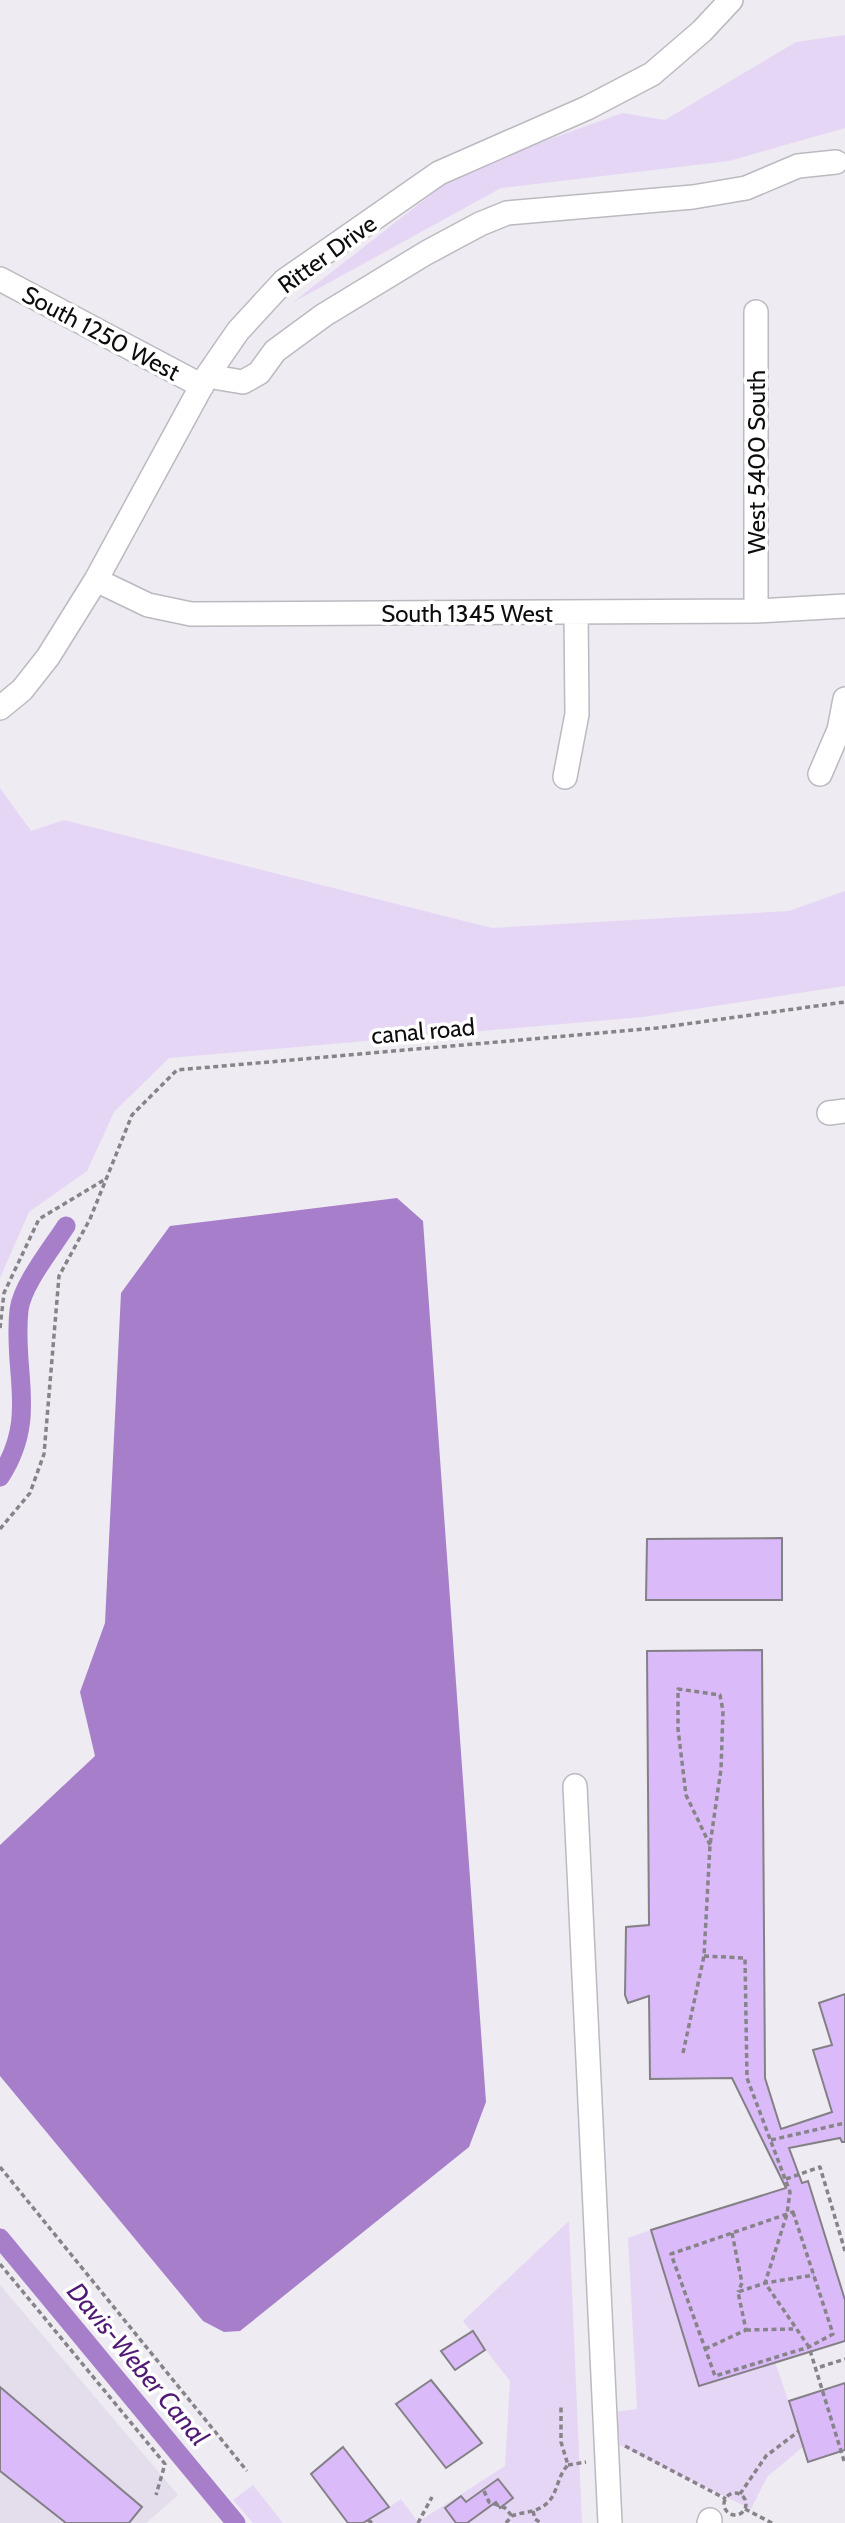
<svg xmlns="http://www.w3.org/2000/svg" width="845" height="2523" viewBox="0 0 845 2523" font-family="Cabin,sans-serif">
<rect width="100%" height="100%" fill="#eeebf2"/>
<path fill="#e4ddeb" d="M0,2285L178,2495L146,2523H0Z"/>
<path fill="#e6d6f5" d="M845,35V128L729,161L501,188L292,303L460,172L622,113L665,120L796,42Z
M0,788L31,831L64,820L492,928L789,911L845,891V986L643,1017L169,1058L114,1112L87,1171L29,1212L0,1278Z
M569,2221L582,2523H366L401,2499L418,2522L505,2466L510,2381L463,2321Z
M651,2230L699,2386L775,2362L804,2446L767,2477L751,2509L615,2443L614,2412L637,2409L628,2238Z
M253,2485L283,2523H253L233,2500Z"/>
<path fill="#a67ec9" d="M397,1198L423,1221L486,2102L469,2147L240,2331L224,2332L203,2321L0,2076V1845L95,1756L80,1692L105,1623L121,1293L170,1226Z"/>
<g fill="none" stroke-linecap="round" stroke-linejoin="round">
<path stroke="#a67ec9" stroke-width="19" d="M0,1477C39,1417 12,1373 19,1310C22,1285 52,1248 66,1226
M0,2238L236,2523"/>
</g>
<path fill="#dbbaf9" stroke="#838086" stroke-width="2" d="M782,1538V1600H646L647,1539Z
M762,1650L765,2078L781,2129L832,2112L813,2050L832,2045L819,2003L845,1994V2142H842L840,2138L789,2148L802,2183L808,2181L845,2300V2341L699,2386L651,2230L786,2188L732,2078L650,2079L649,1996L628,2003L625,1995L626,1927L649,1925L647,1651Z
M473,2331L485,2350L455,2370L441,2351Z
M431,2380L482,2443L446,2468L396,2404Z
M845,2383V2450L808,2462L789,2401Z
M0,2387L142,2507L129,2523H66L0,2471Z
M343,2447L389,2507L363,2523H348L311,2474Z
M498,2479L513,2498L500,2508L496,2502L467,2523H456L445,2508L461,2496L466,2502Z"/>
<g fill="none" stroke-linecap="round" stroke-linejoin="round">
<g stroke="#bcb9c0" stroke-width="26">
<path id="minor" d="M0,279L202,386
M207,376L243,382L259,373L275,351L324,315L426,253L480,224L507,213L693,197L746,188L798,166L836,162
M96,580L148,605L191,614L756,611L845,606
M756,611V312
M0,708L22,690L48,657L96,580L207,376L238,331L284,281L439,173L587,108L652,74L702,31L731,0
M820,774L839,730L845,699
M565,777L577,714L576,612
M829,1113L845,1111
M575,1786L610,2523
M709,2523L710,2520"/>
</g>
<path stroke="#868489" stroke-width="3.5" stroke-dasharray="5 3.5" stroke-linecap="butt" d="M0,1328L4,1293L39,1219L104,1180
M0,1529L30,1493L44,1454L59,1276L90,1219L132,1115L177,1070L657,1028L845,1002
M704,1956L745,1958L747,2078L790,2192L787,2214L765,2283L809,2347L845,2464
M683,2053L704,1956L710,1845L721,1769L723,1711L720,1695L678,1689V1729L686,1795L710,1845
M771,2140L845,2123
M0,2167L247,2471
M786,2179L820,2167L845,2251
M793,2212L833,2334L809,2347L715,2376L671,2254Z
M732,2233L742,2283L738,2292
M0,2264L165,2464L156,2495
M746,2330L793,2329
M705,2349L746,2330L738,2292L765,2283L814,2275
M820,2367L845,2359
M625,2446L726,2499
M568,2465L586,2462
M484,2491L489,2502L505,2508L512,2516
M724 2504a11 11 0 1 1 22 0a11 11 0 1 1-22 0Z
M740,2494L766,2456L799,2431
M745,2509L772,2523
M533,2511L535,2519L541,2523
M368,2520L372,2523
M418,2523L432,2497
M506,2523L512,2516C521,2512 531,2513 540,2508C559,2499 555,2478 568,2465L561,2442V2406"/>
<use href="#minor" stroke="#fff" stroke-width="23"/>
</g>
<g text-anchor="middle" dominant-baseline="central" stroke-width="7" stroke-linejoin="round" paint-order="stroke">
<g font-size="24" fill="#0d0c0f" stroke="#fff">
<text transform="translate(327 254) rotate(-36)">Ritter Drive</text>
<text transform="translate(101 333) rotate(28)">South 1250 West</text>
<text transform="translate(756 462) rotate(-90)">West 5400 South</text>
<text x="467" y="613">South 1345 West</text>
<text transform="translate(423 1031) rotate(-5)">canal road</text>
</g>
<g font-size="26" font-style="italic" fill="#501974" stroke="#fff">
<text transform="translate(138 2364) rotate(50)">Davis-Weber Canal</text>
</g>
</g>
</svg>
